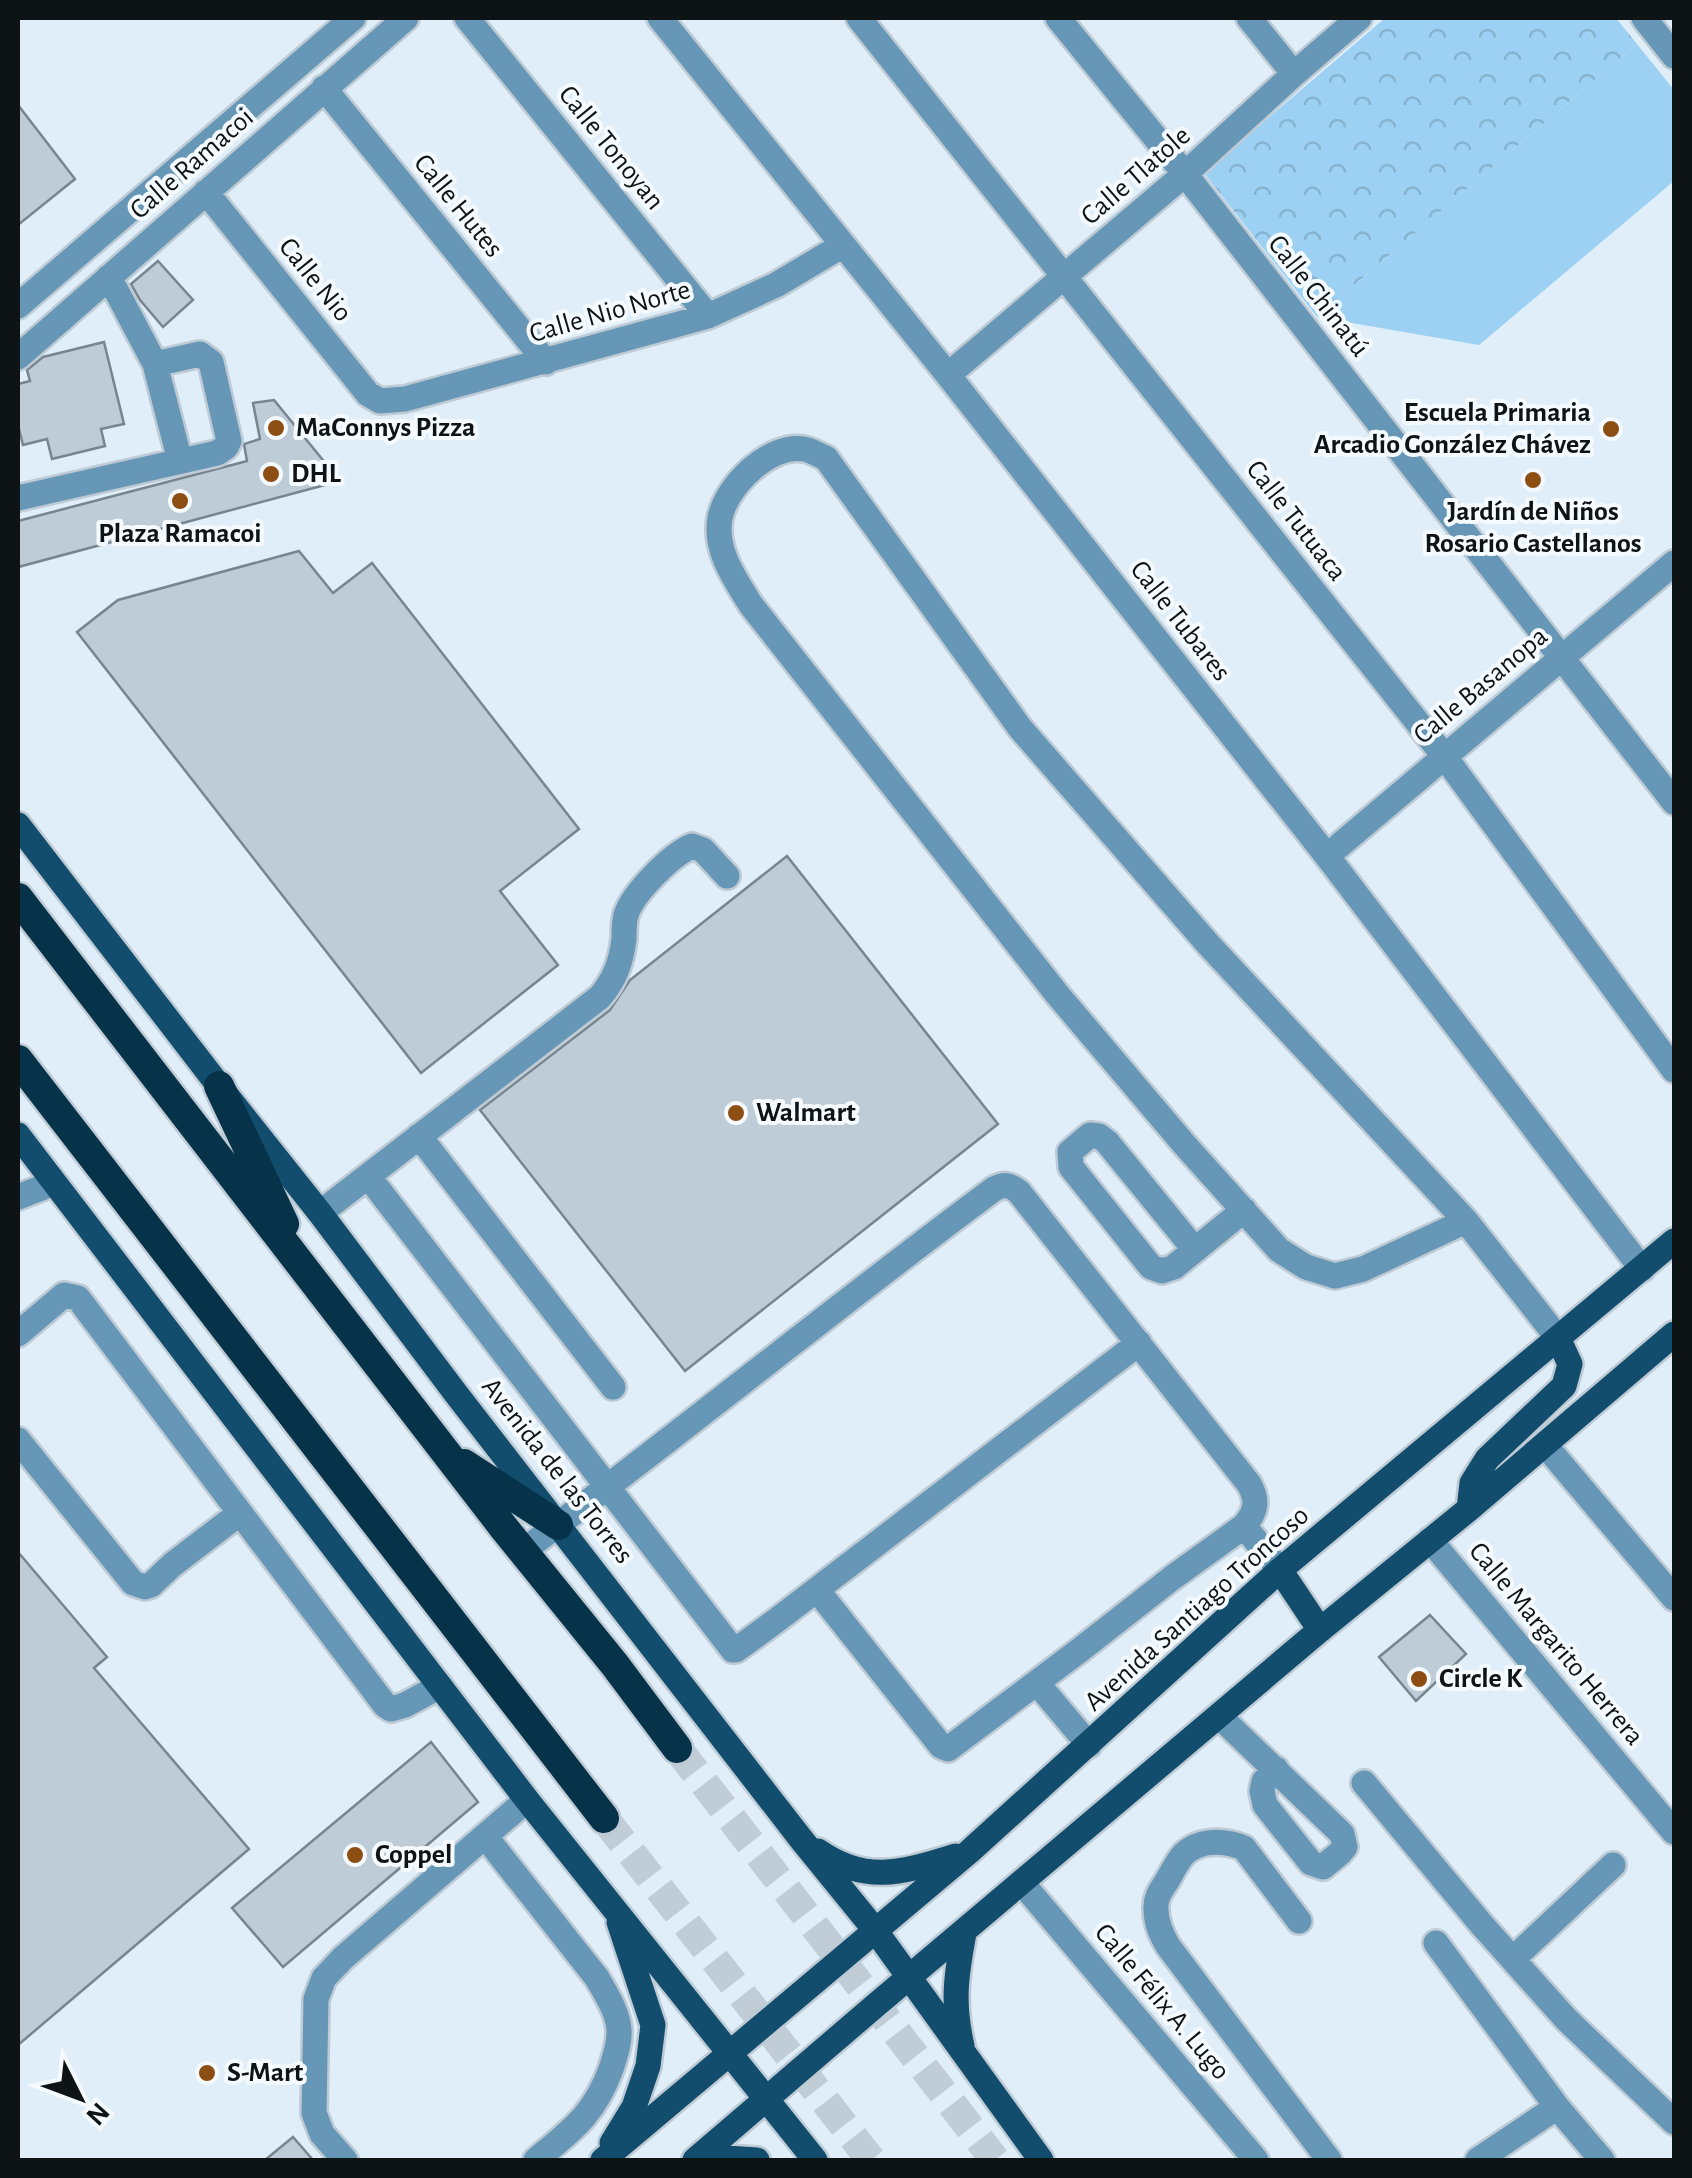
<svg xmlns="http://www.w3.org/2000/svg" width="1692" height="2178" viewBox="0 0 1692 2178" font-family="'Alegreya Sans',sans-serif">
<defs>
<pattern id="park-crowns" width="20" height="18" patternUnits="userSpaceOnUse" patternTransform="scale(2.5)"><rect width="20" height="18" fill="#9dd1f3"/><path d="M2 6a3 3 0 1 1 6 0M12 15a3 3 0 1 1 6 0" fill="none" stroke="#86b3d0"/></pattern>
</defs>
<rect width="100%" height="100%" fill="#e0eef9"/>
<path fill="url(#park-crowns)" d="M1385,18H1616L1637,44L1317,317L1204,173Z"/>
<path fill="#9dd1f3" d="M1637,44L1674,90V181L1479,345L1317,317Z"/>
<path fill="#bdccd6" stroke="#77858e" stroke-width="2.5" d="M18,105L75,179L18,225Z
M158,261L193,300L163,327L140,300L131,284Z
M104,342L124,424L101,429L105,446L52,459L47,439L23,445L18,425V384L30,381L27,370L43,357Z
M274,400L340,481L18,567V521L247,461L244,444L260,439L253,403Z
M299,551L333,593L372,563L579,829L500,891L558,965L421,1073L77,632L118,600Z
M787,856L998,1124L685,1371L480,1110L610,1010L630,980Z
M18,1552L107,1657L94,1668L249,1849L18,2045Z
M1430,1615L1466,1654L1416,1701L1379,1657Z
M431,1742L478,1802L283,1967L232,1908Z
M293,2137L313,2160H265Z"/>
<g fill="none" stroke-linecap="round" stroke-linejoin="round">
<path stroke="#c0cdd7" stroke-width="30" stroke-dasharray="30 15" stroke-linecap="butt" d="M677,1748L995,2160
M604,1818L871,2160"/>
<g stroke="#becbd5" stroke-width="30">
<path id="minor" d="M467,18L708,316
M660,18L948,375L1327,856L1642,1269
M859,18L1445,757L1674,1070
M1058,18L1185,174L1674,802
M1249,18L1294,74
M1644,18L1674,56
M324,88L546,362
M206,192L368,394L380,401L405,399L708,316L776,285L843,245
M18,306L353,18
M18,357L406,18
M155,364L180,461
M948,375L1185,174L1294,74L1359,18
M18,498L217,453L226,447L229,441L211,362L200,354L155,364L109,277
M1327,856L1674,563
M419,1136L613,1387
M368,1176L600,997C615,979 621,963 624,939C624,931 624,922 626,915C633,893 671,855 692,846L703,850L727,876
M18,1197L54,1183
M320,1213L368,1176L733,1650H736L777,1620L1139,1343
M1466,1221L1363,1269L1335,1276L1306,1267L1279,1250L1184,1144L1057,994L751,605C735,579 714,550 720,518C726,486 770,443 804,449C811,450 820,456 826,458L1020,728L1208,944L1466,1221L1558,1338
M1195,1250L1107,1142L1099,1136L1090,1135L1070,1152L1071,1167L1151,1267L1162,1271L1174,1267L1244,1210
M18,1334L64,1295L78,1298L385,1705L391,1709L405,1705L440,1686
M18,1440L133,1583L145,1587L151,1585L172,1565L240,1513
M1545,1445L1674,1598
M1430,1540L1674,1832
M523,1551C681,1433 835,1307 994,1189C1004,1184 1009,1184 1019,1192L1249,1484C1258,1500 1257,1511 1244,1526L1280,1570
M817,1590L941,1746L948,1749L1080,1650L1172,1578L1244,1526
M1037,1683L1089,1745
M1219,1716L1342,1834L1345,1847L1340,1853L1323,1867L1311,1863L1265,1805L1262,1791L1264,1781L1276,1769
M1364,1783L1482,1925L1567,2020L1674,2122
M485,1836L597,1978C606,1994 618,2012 619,2030C620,2043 615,2056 611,2069C594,2115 573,2129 536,2160
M1022,1883L1256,2160
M1299,1921L1244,1848C1225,1840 1200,1839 1184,1854C1177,1861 1172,1873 1167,1881C1161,1890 1155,1898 1156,1909C1156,1923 1161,1934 1168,1946L1329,2160
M1436,1943L1557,2107L1602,2160
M1513,1959L1613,1865
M345,2160L322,2134L314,2113L316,1999L324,1978L343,1958L527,1800
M1478,2160L1557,2107"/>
</g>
<g stroke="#becbd5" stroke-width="30">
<path id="major" d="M18,825L219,1086L320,1213L457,1395L801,1839L875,1930L1041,2160
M18,1135L527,1800L815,2160
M1469,1509L1472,1483L1487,1459L1564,1386L1570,1364L1558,1338
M1280,1570L1320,1630
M818,1851C867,1885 903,1872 956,1856
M962,2046C952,2002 956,1976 964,1933
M612,2143L634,2107L648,2066L653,2025L619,1922
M698,2158H726L757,2160
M603,2160L970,1851L1280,1570L1674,1241
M695,2160L876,2005L1320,1630L1469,1509L1674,1334"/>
</g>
<g stroke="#becbd5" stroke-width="35">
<path id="highway" d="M18,898L504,1528L615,1665L677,1748
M18,1060L604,1818
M219,1086L284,1224
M464,1464L558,1525"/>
</g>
<use href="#minor" stroke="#6797b6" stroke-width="25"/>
<use href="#major" stroke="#124d6d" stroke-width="25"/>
<use href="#highway" stroke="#06334a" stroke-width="30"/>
</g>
<g fill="#8c4e13" stroke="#f4fafe" stroke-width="4">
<circle cx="276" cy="428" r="10"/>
<circle cx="1611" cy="429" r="10"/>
<circle cx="271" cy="474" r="10"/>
<circle cx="1533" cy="480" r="10"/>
<circle cx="180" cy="501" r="10"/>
<circle cx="736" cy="1113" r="10"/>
<circle cx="1419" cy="1679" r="10"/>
<circle cx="355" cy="1855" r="10"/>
<circle cx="207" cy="2073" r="10"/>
</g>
<g text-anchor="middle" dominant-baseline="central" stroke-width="8" stroke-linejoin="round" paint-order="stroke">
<g font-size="28" fill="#0e1316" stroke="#f4fafe">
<text transform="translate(611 148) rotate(51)">Calle Tonoyan</text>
<text transform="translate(192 164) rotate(-41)">Calle Ramacoi</text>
<text transform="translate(1136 176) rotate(-41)">Calle Tlatole</text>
<text transform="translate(458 206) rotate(51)">Calle Hutes</text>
<text transform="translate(315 280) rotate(51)">Calle Nio</text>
<text transform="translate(1318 296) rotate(52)">Calle Chinatú</text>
<text transform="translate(610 312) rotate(-16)">Calle Nio Norte</text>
<text transform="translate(1296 521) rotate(52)">Calle Tutuaca</text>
<text transform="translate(1180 621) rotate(52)">Calle Tubares</text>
<text transform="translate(1481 686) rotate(-40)">Calle Basanopa</text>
<text transform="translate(557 1471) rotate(52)">Avenida de las Torres</text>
<text transform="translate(1197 1609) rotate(-42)">Avenida Santiago Troncoso</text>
<text transform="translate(1556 1644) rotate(50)">Calle Margarito Herrera</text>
<text transform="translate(1162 2002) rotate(50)">Calle Félix A. Lugo</text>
</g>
<g font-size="28" font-weight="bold" fill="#0e1316" stroke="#f4fafe" text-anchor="start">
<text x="1591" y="413" text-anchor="end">Escuela Primaria<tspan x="1591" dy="32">Arcadio González Chávez</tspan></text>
<text x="296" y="428">MaConnys Pizza</text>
<text x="291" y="474">DHL</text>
<text x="1533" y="512" text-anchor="middle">Jardín de Niños<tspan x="1533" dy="32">Rosario Castellanos</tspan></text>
<text x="180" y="534" text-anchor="middle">Plaza Ramacoi</text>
<text x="756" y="1113">Walmart</text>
<text x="1439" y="1679">Circle K</text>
<text x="375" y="1855">Coppel</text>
<text x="227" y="2073">S-Mart</text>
</g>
</g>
<rect width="1692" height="2178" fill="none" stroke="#0e1316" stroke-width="40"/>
<g transform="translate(80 2098) rotate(132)" stroke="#f4fafe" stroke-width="8" paint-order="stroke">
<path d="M0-8L18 38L0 25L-18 38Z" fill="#0e1316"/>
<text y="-15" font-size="28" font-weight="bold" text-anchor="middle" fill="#0e1316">N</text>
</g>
</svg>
